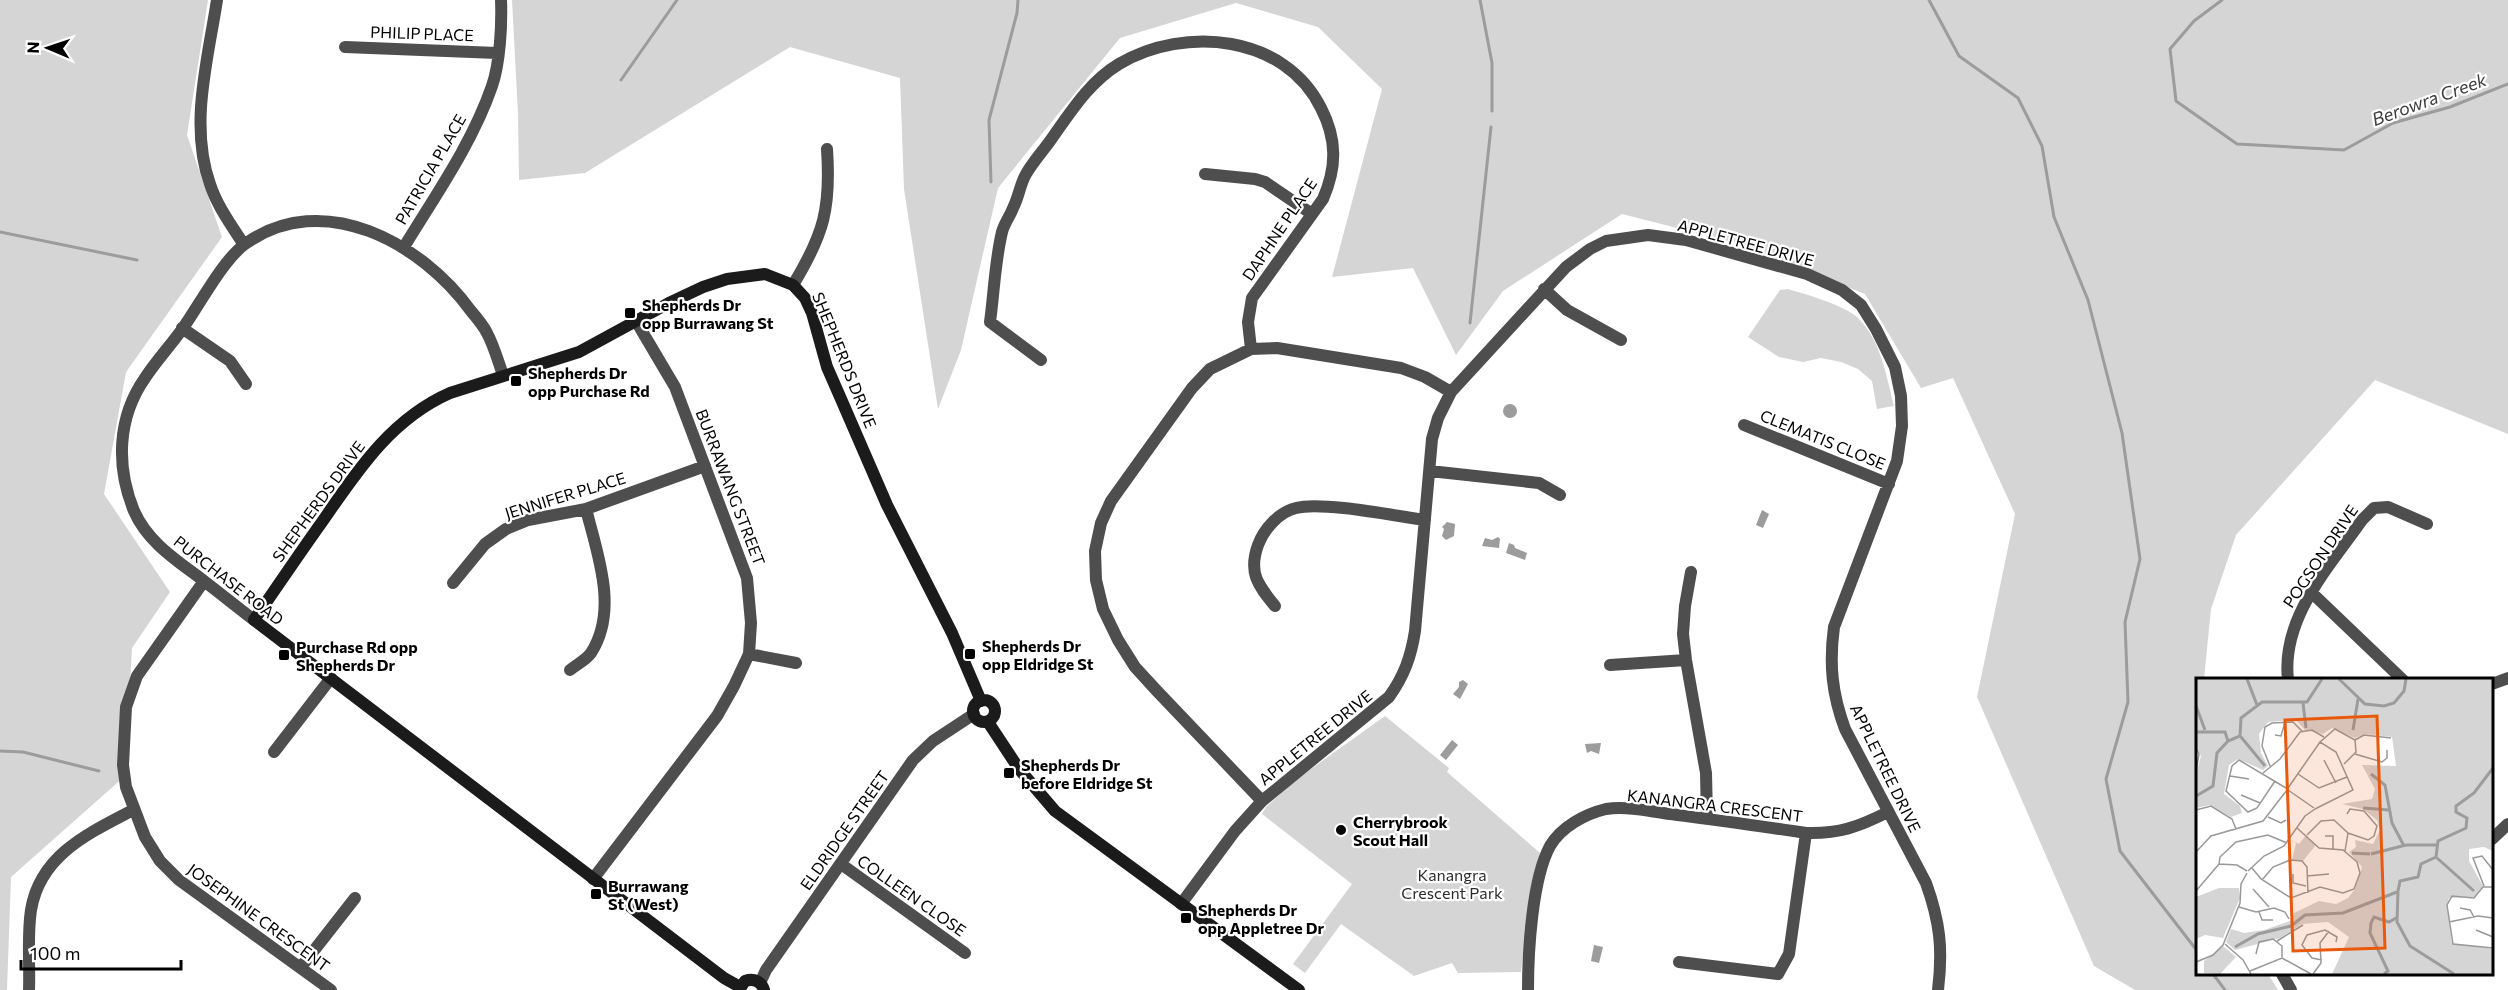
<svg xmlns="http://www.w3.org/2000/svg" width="2508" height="990" viewBox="0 0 2508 990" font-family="Commissioner,sans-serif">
<rect width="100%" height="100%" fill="#fff"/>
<path fill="#d5d5d5" d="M0,0H208L187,135L222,237L126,372L104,494L170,592L132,648L125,776L11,877L7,990H0Z
M512,0H2508V434L2375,380L2236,535L2211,609L2204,679L2198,680V974H2268L2278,990H2135L2094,966L1977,697L2015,514L1953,378L1921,388L1865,294L1736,243L1622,214L1503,291L1456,355L1413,268L1332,277L1382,89L1318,27L1236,3L1120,38L998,188L961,350L938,409L904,189L900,78L790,47L585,173L519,180L518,114Z
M1788,289C1808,295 1841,304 1857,317C1881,340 1886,375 1894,406L1877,409L1872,381L1858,369L1841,362L1821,358L1803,362L1779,357L1748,337L1780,290Z
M1385,716L1449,768L1447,772L1540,853L1533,881L1521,972L1458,973L1452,963L1414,976L1341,924L1305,973L1293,964L1352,884L1262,814L1266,807L1297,779Z"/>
<path fill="#9c9c9c" d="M1503 411a7 7 0 1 1 14 0a7 7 0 1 1-14 0Z
M1762,510L1769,514L1763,528L1756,525Z
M1447,522L1455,524L1454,536L1446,540L1442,536L1444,529L1442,527Z
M1498,537L1500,539L1499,548L1482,546L1485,538L1492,540Z
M1509,543L1514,545L1515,548L1527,553L1525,560L1506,553Z
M1463,680L1468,684L1460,699L1453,694L1459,687V682Z
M1452,740L1458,745L1446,760L1440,755Z
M1601,743L1599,754L1591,751L1587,753L1585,744Z
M1594,945L1603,947L1599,963L1591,961Z"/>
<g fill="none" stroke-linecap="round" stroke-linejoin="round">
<path stroke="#9c9c9c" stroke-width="3" d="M1480,0L1492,63V111
M1929,0L1959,56L2018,98L2042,146L2054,217L2088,300L2122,433L2140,559L2125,622L2128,702L2106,779L2120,851L2198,952
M2222,0L2194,21L2170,49L2176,101L2237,144L2344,150L2393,123L2450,107L2508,84
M621,80L677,0
M991,182L989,120L1017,13L1018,0
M0,232L137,260
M1470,323L1491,127
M0,751L23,752L99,771
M2213,974L2225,990"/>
<path stroke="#4e4e4e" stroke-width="12" d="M217,0C208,59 189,125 210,184C217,206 232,226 244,245
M345,47L497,53
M1205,174L1255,179L1265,182L1312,214
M404,247C435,196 472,144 492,86C500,63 502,25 501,0
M793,285C824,234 831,208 827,149
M1544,289L1567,310L1621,340
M182,328L230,361L246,384
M1041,360L990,322C994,293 995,261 1002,232C1004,224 1010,216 1013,208C1019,197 1020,184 1026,174C1033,162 1042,152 1050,141C1070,113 1089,82 1119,64C1185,25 1285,35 1321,108C1337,139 1337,167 1323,199L1252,298L1248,322L1251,349
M1744,425L1889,484
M1430,471L1539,483L1560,495
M1691,572L1685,606L1683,634L1686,660L1706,773L1707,818
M204,581L137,676L126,707L123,765L126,787L145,837L160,861L179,880L331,990
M453,583L485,544L506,529L528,520L586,509L705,466
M2312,593L2403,680
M1275,606C1258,585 1248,573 1258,545C1264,529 1279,512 1296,508C1321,501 1396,516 1425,520
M254,620C237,607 221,594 204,581C178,561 148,543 134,511C116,467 117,418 145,378C156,361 171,345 183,328C200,304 223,260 245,244C323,188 422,243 471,311C477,318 483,325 487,333C494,346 498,361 503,375
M749,654L796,663
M1610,665L1686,660
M570,670C576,665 586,660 591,653C619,610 597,553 586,509
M2288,680C2281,618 2329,567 2362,520L2374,508L2388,507L2427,524
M2492,684L2508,678
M274,752L331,678
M1262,801L1157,691L1135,667L1118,640L1103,609L1096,580L1095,551L1101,523L1111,501L1192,388L1210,369L1251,349L1277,348L1401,368L1425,377L1451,392
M2492,839L2508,824
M841,864L965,953
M593,879L717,716L734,686L749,654L751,623L747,578L675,387L636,321
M1181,904L1235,831L1262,801L1389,697C1404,676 1411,657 1415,631L1432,439L1438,418L1451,392L1566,267L1590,249L1606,241L1648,235L1686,240L1807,274L1842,290L1861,305L1876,329L1895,367L1901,396L1902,426L1897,461L1834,627C1829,664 1832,694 1845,729L1926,883C1940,922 1943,949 1938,990
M1679,962L1778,974L1789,954L1806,833
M301,967L355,898
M2282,974L2291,990
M760,983L766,970L913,760L933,741L974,714
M29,990C30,964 27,936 31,910C40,855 89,833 133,810
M1528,990C1528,952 1532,879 1550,846C1561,827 1585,814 1606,809C1626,806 1650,811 1670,814C1715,820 1761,826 1806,833C1839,834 1858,827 1888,812"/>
<path stroke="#1b1b1b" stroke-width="12" d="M973 711a11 11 0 1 1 22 0a11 11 0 1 1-22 0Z
M988,722L1019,769L1055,811L1299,990
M740,987L724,978L254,620C277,587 299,554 322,522C358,470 391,419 450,393L579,352L669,303L703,287L727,279L765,274L793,285L805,298L812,313L827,367L841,399L887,505L952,633L981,701
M739,990L745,981C754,978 761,981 764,990"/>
</g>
<g fill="#000" stroke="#fff" stroke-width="2">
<rect x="624" y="307" width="12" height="12" rx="3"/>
<rect x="510" y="375" width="12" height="12" rx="3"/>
<rect x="964" y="648" width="12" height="12" rx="3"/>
<rect x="278" y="649" width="12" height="12" rx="3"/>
<rect x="1003" y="767" width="12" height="12" rx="3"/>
<circle cx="1341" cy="830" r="6"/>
<rect x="590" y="888" width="12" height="12" rx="3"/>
<rect x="1180" y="912" width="12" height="12" rx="3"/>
</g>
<g text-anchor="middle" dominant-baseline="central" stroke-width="4.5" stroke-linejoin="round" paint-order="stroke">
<g font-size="16" fill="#000" stroke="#fff">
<text transform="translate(422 33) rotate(2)">PHILIP PLACE</text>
<text transform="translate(430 169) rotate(-60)">PATRICIA PLACE</text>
<text transform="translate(1279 229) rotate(-56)">DAPHNE PLACE</text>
<text transform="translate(1746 242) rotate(15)">APPLETREE DRIVE</text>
<text transform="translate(845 360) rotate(68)">SHEPHERDS DRIVE</text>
<text transform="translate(1823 439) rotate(22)">CLEMATIS CLOSE</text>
<text transform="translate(731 487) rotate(69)">BURRAWANG STREET</text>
<text transform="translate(565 495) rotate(-17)">JENNIFER PLACE</text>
<text transform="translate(318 501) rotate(-54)">SHEPHERDS DRIVE</text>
<text transform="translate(2320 556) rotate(-56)">POGSON DRIVE</text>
<text transform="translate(229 580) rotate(38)">PURCHASE ROAD</text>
<text transform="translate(1315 737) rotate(-39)">APPLETREE DRIVE</text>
<text transform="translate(1886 768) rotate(64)">APPLETREE DRIVE</text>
<text transform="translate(1715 805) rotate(7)">KANANGRA CRESCENT</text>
<text transform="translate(844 830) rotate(-55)">ELDRIDGE STREET</text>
<text transform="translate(912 895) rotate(35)">COLLEEN CLOSE</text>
<text transform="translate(259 917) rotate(36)">JOSEPHINE CRESCENT</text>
</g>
<g font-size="16" font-weight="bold" fill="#000" stroke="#fff" text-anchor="start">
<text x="642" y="304">Shepherds Dr<tspan x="642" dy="18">opp Burrawang St</tspan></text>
<text x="528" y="372">Shepherds Dr<tspan x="528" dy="18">opp Purchase Rd</tspan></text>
<text x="982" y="645">Shepherds Dr<tspan x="982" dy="18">opp Eldridge St</tspan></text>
<text x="296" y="646">Purchase Rd opp<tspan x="296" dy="18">Shepherds Dr</tspan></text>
<text x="1021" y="764">Shepherds Dr<tspan x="1021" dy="18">before Eldridge St</tspan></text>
<text x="1353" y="821">Cherrybrook<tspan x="1353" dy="18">Scout Hall</tspan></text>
<text x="608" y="885">Burrawang<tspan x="608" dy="18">St (West)</tspan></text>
<text x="1198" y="909">Shepherds Dr<tspan x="1198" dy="18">opp Appletree Dr</tspan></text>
</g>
<g font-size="16" fill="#2c2c2c" stroke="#fff">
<text x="1452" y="874">Kanangra<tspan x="1452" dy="18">Crescent Park</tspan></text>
</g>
<g font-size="18" font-style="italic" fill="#3d3d3d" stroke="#fff">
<text transform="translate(2429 99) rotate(-20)">Berowra Creek</text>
</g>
</g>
<g transform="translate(2196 678)">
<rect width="297" height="297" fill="#fff"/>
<path d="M0,1H297V173L288,169L273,171V183L287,208L279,219L253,220L251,228L256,265L297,271V296H136L153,259L132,244L106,246L84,260L39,272L30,264L35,251L48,255L68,252L94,243L98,235L123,223L140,226L152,220L159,211L166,189L153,174L160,169L159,162L177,166L184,152L181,142L167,131L146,126L176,121L179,111L166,87L200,88L196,59L169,56L159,60L136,50L127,56L109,52L100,42L72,44L63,56L65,75L72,88L67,92L42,81L33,87L28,116L44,128L46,135L35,139L14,127L0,130V97L5,78L0,70ZM110,157L119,168L107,183L96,182L100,165L95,162L103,166ZM23,210H43L44,220L27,260L9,257L0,261V219ZM27,268L40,279L24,296L8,295V283Z" fill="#d5d5d5"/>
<path fill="none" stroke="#9c9c9c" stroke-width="3" d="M51,1L61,27M143,1L169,26L188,28L198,25L208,13L210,1M107,25L110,50M0,28L9,52M157,52L162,21M0,54H29L32,63M45,59L69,88M175,96L189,107L196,145L208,168M0,118L17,108L21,75L32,63L44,58L45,40L66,24H111L126,1M167,130L193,132M156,175L174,176M175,176L210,167H241M241,180L278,213M39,269L62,256L95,248L109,237L147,235L201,214M188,296L192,293L174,255L175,245L178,239L193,244L200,240M258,296L214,268L201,244L202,213L204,203L222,199L225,186L240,179L242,163L270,150L271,140L260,134V128L278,115L297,90"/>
<path fill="none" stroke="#999" stroke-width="1.5" d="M79,57L85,58L89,44M159,62L168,57L195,60M124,64L139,51L159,62L160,74L148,86M0,70L3,76L0,94M159,76L186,84L191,80V72M128,82L140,105M74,88L66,68L69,49L76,45L97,44L106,53M67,95L84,81L104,54L116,52L128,59M102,96L123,110L151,99M34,98L53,101M79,103L61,130L52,134L30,113L36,88L43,82L90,110M92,110L124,64L140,74L157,112L119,131M92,112L118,130M45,117L64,125M0,132L15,128L36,141L40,151M151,136L154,131L168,133L181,148L178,158L172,162L152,155M72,139L85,145L90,142M111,157L125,143L138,142L152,155L149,173M129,158H137V171M0,174L15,158L67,143L91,112M23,186L24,179L40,164L72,157L91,165M56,190L65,201L95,220L124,209L147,215L158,211L164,195L161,184L147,172L123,170L101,150M52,193L68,178L88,168L109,138L119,131M97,196V205L110,208M111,198L133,196M66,202L77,189L94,182L106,183L111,189L112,215M288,208L277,180L286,178L297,192M297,209H287L278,220L256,218L251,227L257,266L297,270M57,211L73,229M0,213L23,186L41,187L51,193M43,229L60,234L78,230L89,234L93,241M264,230L274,232L278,239M63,234L66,242H77M253,244L282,238L297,240M280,252L297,259M81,263L107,247M29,266L47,282L55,296M60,276L63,264L77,261L86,268V280M126,282L116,280L106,267L111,257L129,252L141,259L140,264M0,284L17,277L27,267L44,225L45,206L51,195M54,293L86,280L115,296M117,296L125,285L124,265L133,253"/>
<path fill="#e8590c" fill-opacity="0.15" stroke="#e8590c" stroke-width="3" d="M181,38L189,270L97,273L89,42Z"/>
<rect width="297" height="297" fill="none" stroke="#000" stroke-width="3"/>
</g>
<g transform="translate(48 48) rotate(272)" stroke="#ffffff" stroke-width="4.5" paint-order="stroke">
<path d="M0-4.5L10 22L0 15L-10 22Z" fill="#000000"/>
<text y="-9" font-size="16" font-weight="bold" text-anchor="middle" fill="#000000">N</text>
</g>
<path d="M21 960v9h160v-9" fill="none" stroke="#000000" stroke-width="3"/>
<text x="30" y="960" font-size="18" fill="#000000" stroke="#ffffff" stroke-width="4.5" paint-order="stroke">100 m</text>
</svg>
